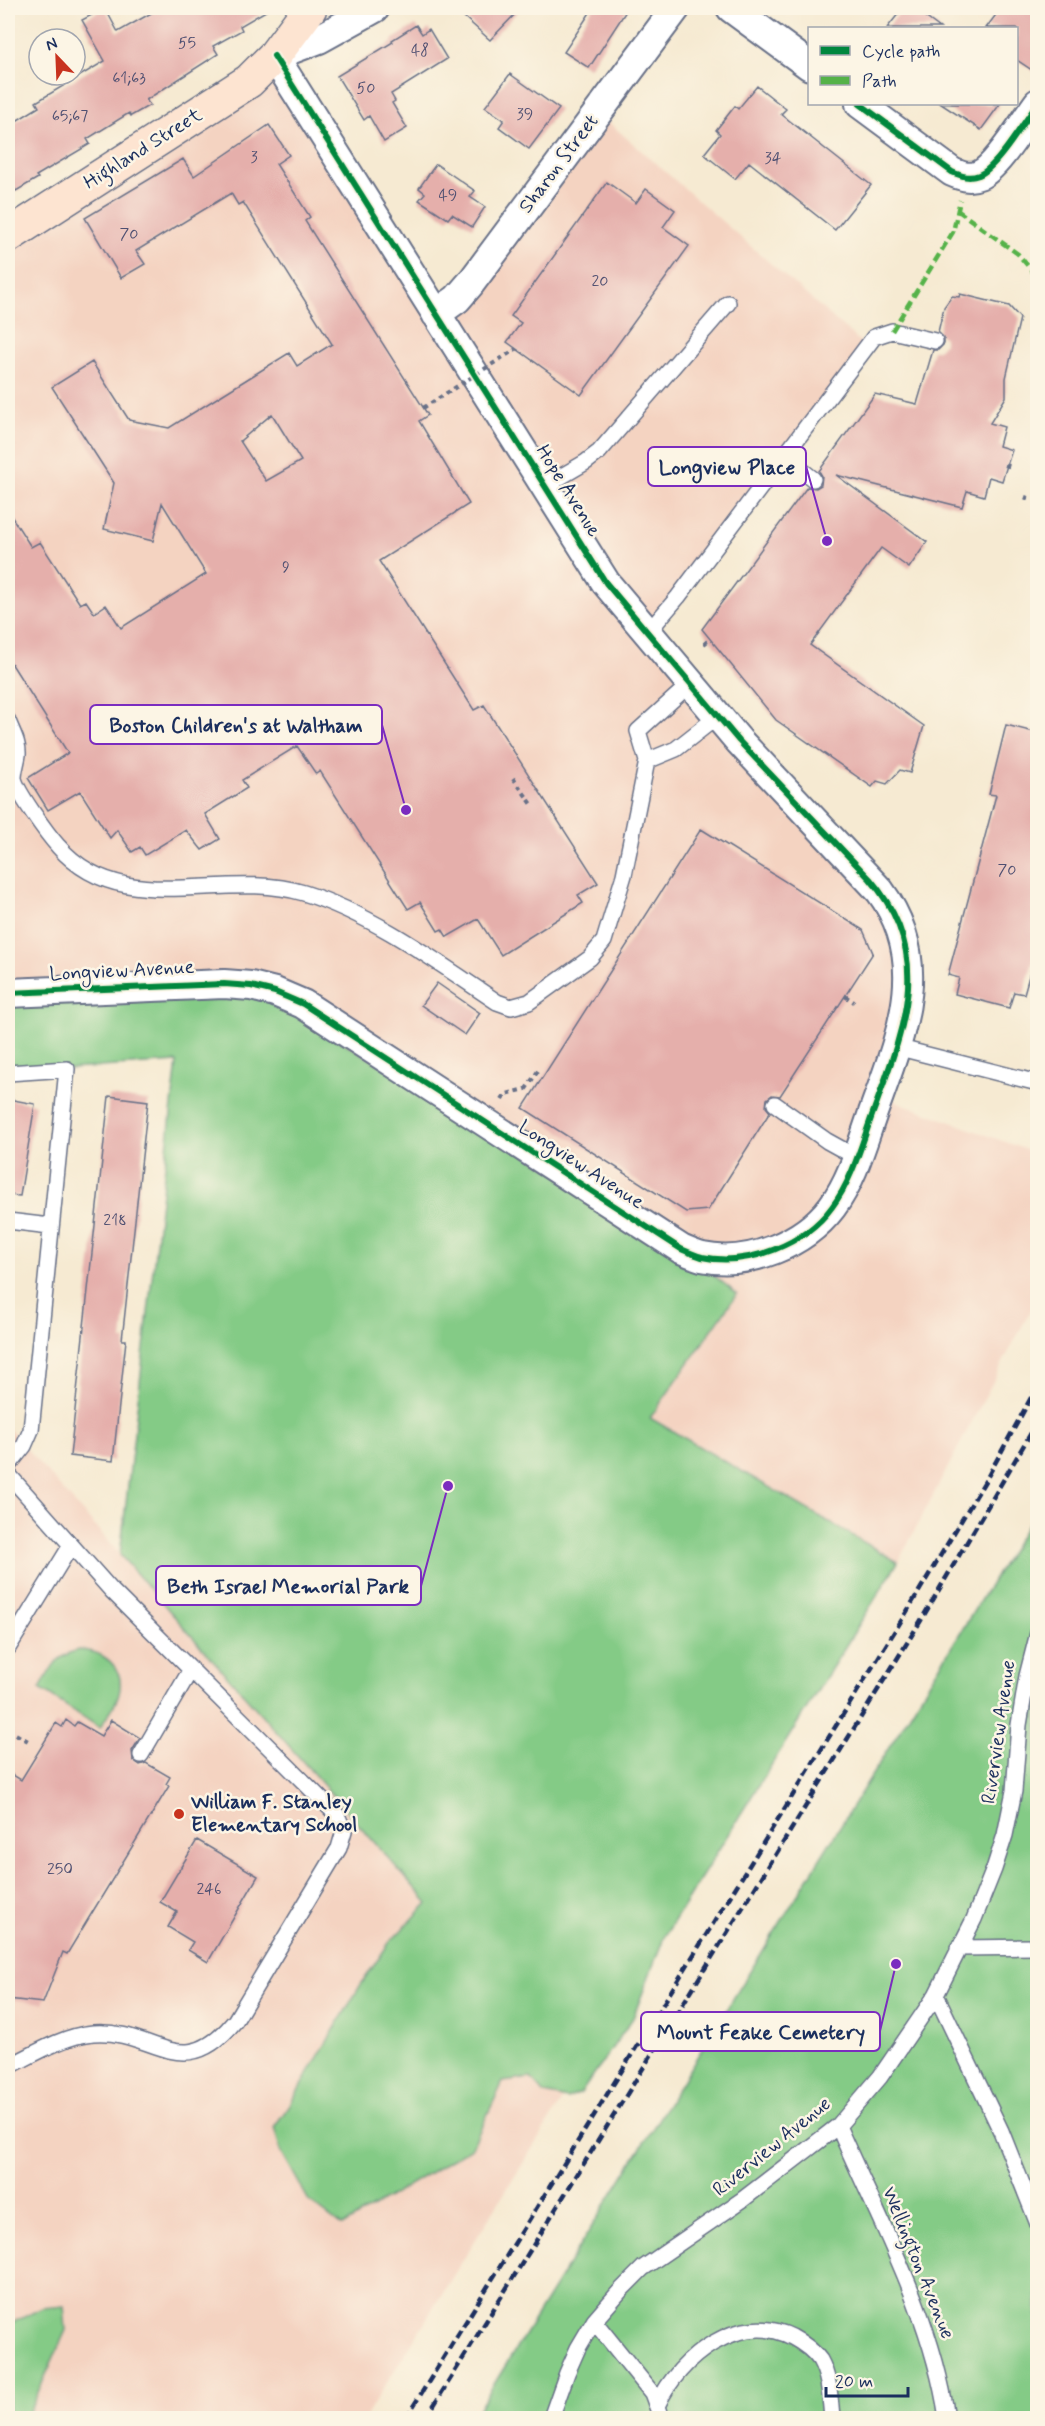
<svg xmlns="http://www.w3.org/2000/svg" width="1045" height="2426" viewBox="0 0 1045 2426" font-family="Mynerve,sans-serif">
<rect width="100%" height="100%" fill="#fcf5e5"/>
<filter id="ink" filterUnits="userSpaceOnUse"><feTurbulence type="fractalNoise" baseFrequency=".0167" numOctaves="2"/><feDisplacementMap in="SourceGraphic" scale="12" xChannelSelector="R" yChannelSelector="G"/><feConvolveMatrix kernelMatrix="1 2 1 2 8 2 1 2 1" color-interpolation-filters="sRGB"/></filter>
<filter id="wash" filterUnits="userSpaceOnUse"><feTurbulence type="fractalNoise" baseFrequency=".008" numOctaves="4" result="noise"/><feDisplacementMap in="SourceGraphic" scale="24" xChannelSelector="R" yChannelSelector="G"/><feGaussianBlur stdDeviation="1.35" result="paint"/><feColorMatrix in="noise" values="0 0 0 0 0 0 0 0 0 0 0 0 0 0 0 0 0 1.4 0 .05"/><feComposite in="paint" operator="in"/></filter>
<g filter="url(#wash)">
<rect width="100%" height="100%" fill="#f6ead2"/>
<path fill="#f4d3c1" d="M274,56L436,314L598,113L865,346L649,631L870,879L905,949L879,1095L1037,1154V1298L898,1562L650,1417L737,1294L681,1249L8,993V245Z
M8,1428L579,2073L365,2418H8Z"/>
<path fill="#84cb86" stroke="#507d72" stroke-width="1.5" d="M251,986L681,1249L737,1294L650,1418L898,1562L664,1937L633,2018L581,2093L567,2099L545,2094L531,2078L503,2082L472,2147L342,2226L309,2201L280,2149L274,2127L289,2106L360,1986L389,1943L428,1903L120,1555L177,1062L8,1073V993Z
M1037,1509V2418H473Z
M78,1650C103,1650 126,1667 119,1694C116,1706 106,1717 100,1728L40,1689C51,1669 54,1657 78,1650Z
M64,2306L66,2330L31,2408L25,2418H8V2325L42,2308Z"/>
<g id="blocks">
<path fill="#e5afab" fill-rule="evenodd" d="M105,8L118,32L160,8H271L240,26L242,30L213,46L218,54L146,100L150,105L131,116L129,113L87,139L90,144L36,176L38,178L16,191L8,177V126L39,107L36,102L105,61L82,20Z
M454,8H521L490,40Z
M593,8H628L589,68L564,52Z
M903,8H913L940,28H887Z
M1001,8H1038V74L1017,60V28H986Z
M416,25L422,34L429,29L447,59L391,94L395,101L392,103L407,128L384,142L369,116L364,120L337,76L393,42L392,40Z
M510,74L559,109L529,149L499,127L504,120L485,107Z
M757,86L786,109L781,114L871,185L835,230L749,162L735,179L704,154L720,134L716,130L735,106L738,109Z
M941,104H1000L981,130Z
M269,125L289,155L276,164L310,217L305,221L428,415L419,421L469,504L379,561L474,710L484,705L598,883L578,895L583,903L501,955L478,919L447,937L442,929L438,931L420,902L408,909L320,771L316,774L297,746L242,780L247,788L205,814L220,839L202,850L186,830L145,855L140,847L132,852L117,830L110,838L80,791L48,810L28,778L68,753L8,658V511L31,547L40,542L80,604L86,601L94,613L106,605L121,628L206,574L162,503L153,541L104,529L114,483L52,387L92,362L129,420L169,428L289,353L297,366L332,344L243,202L238,205L231,193L136,251L145,264L121,278L85,218L183,159L194,176ZM272,414L301,461L266,481L240,441Z
M436,164L475,191L470,197L485,207L472,227L452,214L448,219L419,200L425,193L419,188Z
M607,182L636,203L646,189L675,210L663,227L689,246L581,395L507,342L521,323L511,316Z
M960,294L1009,306L1020,318L1006,378V397L990,423L1004,427L999,446L1012,450L1002,481L989,477L984,496L967,491L962,507L836,475L927,542L909,568L881,548L810,645L924,726L910,773L900,770L887,784L877,781L872,787L776,720L702,629L807,487L816,488L821,485L822,476L819,471L875,394L917,404L933,350H938L944,344V338L938,332L944,307L952,296L959,297Z
M1006,725L1038,733V944L1024,994L1014,992L1009,1008L955,994L959,978L948,975L996,795L989,794Z
M701,829L863,930L873,953L780,1096L772,1095L767,1099L766,1107L770,1112L708,1210L686,1212L523,1108Z
M437,983L480,1013L465,1035L421,1005Z
M109,1096L148,1101L122,1340H126L113,1461L70,1456Z
M8,1099L35,1104L20,1196L8,1195Z
M66,1720L74,1726L77,1722L101,1736L111,1720L140,1738L132,1751L133,1760L140,1765L146,1763L170,1777L166,1784L169,1786L67,1954L63,1952L43,2003L8,1999V1772L21,1780L56,1723L62,1727Z
M197,1840L258,1876L208,1962L188,1950L193,1942L168,1927L177,1912L160,1902Z"/>
</g>
</g>
<g filter="url(#ink)">
<use href="#blocks" fill-opacity="0" stroke="#687087" stroke-width="1.5"/>
<g fill="none" stroke-linecap="round" stroke-linejoin="round">
<g stroke="#687087" stroke-width="18">
<path id="lane" d="M784,456L813,479
M545,486L586,462L599,452L728,303
M649,631L678,597L874,337L892,331L935,341
M8,721C12,732 19,743 18,755C17,763 14,770 14,778C16,791 48,835 58,846C123,921 222,868 304,893C374,915 437,962 497,1002L511,1007L529,1002L590,958L604,941L624,875L647,761L638,731L691,683
M647,761L676,749L718,716
M896,1047L1038,1083
M8,1073L67,1069L31,1430L24,1446L8,1466
M775,1104L827,1141L856,1157
M8,1221L50,1226
M8,1474L112,1591L337,1815L344,1831L339,1848L235,2021C182,2086 154,2028 93,2033C63,2036 34,2054 8,2067
M8,1648L70,1547
M141,1755L190,1671
M958,1948L1038,1947
M936,1995L1001,2131L1038,2224
M838,2126C879,2220 932,2316 947,2418
M594,2321L652,2393L661,2418
M658,2404C679,2358 739,2310 792,2337C803,2343 813,2350 820,2360C830,2378 830,2399 832,2418
M551,2418L567,2373L578,2348L594,2321L620,2291L643,2268L742,2200L838,2126L880,2077L936,1995L974,1919L994,1869L1005,1835L1014,1791L1019,1725L1027,1676L1038,1633"/>
</g>
<g stroke="#687087" stroke-width="32">
<path id="street" d="M731,8L810,66
M860,104L952,172C961,176 969,179 979,175C997,168 1025,120 1038,103
M436,314L457,299L470,284L676,8
M8,993L224,984L251,986L275,992L303,1004L681,1249C688,1252 695,1255 702,1257C748,1267 804,1244 832,1207C853,1179 863,1140 875,1107C901,1035 932,961 880,891L739,741L606,583L274,56L319,39L375,8"/>
</g>
<g stroke="#687087" stroke-width="36">
<path id="secondary" d="M8,236L249,81L274,56L310,8"/>
</g>
<path stroke="#687087" stroke-width="4" stroke-dasharray="4.5 4.5" stroke-linecap="butt" d="M1005,465L1012,467
M1026,500L1029,492
M704,644L710,639
M513,778L534,807
M845,996L854,1002
M502,1100L506,1094L526,1089L540,1068
M8,1730L30,1742"/>
<use href="#lane" stroke="#fff" stroke-width="15"/>
<use href="#street" stroke="#fff" stroke-width="28"/>
<use href="#secondary" stroke="#fde4d1" stroke-width="33"/>
<path stroke="#1b2f5e" stroke-width="4.5" stroke-dasharray="9 4.5" stroke-linecap="butt" d="M406,2418L906,1613L988,1476L1038,1385
M426,2418L920,1622L1038,1421"/>
<path stroke="#687087" stroke-width="4" stroke-dasharray="4.5 4.5" stroke-linecap="butt" d="M423,408L516,349"/>
<path stroke="#55b248" stroke-width="4.5" stroke-dasharray="9 4.5" stroke-linecap="butt" d="M957,210L1018,254L1038,278
M892,331L953,232L960,200"/>
<g stroke="#fcf5e5" stroke-width="10">
<path id="cycleway" d="M860,104L952,172C961,176 969,179 979,175C997,168 1025,120 1038,103
M8,993L224,984L251,986L275,992L303,1004L681,1249C688,1252 695,1255 702,1257C748,1267 805,1244 832,1207C853,1179 862,1142 874,1110C904,1028 935,954 870,879L739,741L606,583L274,56"/>
</g>
<use href="#cycleway" stroke="#00873e" stroke-width="6"/>
</g>
</g>
<circle fill="#c8321e" stroke="#fcf5e5" stroke-width="2" cx="179" cy="1814" r="6"/>
<g text-anchor="middle" dominant-baseline="central" stroke-width="5" stroke-linejoin="round" paint-order="stroke">
<g font-size="16" fill="#4e4f71">
<text x="187" y="43">55</text>
<text x="420" y="50">48</text>
<text x="129" y="78">61;63</text>
<text x="366" y="88">50</text>
<text x="525" y="114">39</text>
<text x="70" y="116">65;67</text>
<text x="254" y="157">3</text>
<text x="773" y="158">34</text>
<text x="448" y="195">49</text>
<text x="129" y="234">70</text>
<text x="600" y="281">20</text>
<text x="286" y="567">9</text>
<text x="1007" y="870">70</text>
<text x="115" y="1220">218</text>
<text x="60" y="1869">250</text>
<text x="209" y="1889">246</text>
</g>
<g font-size="20" fill="#1b2f5e" stroke="#fcf5e5">
<text transform="translate(143 149) rotate(-32)">Highland Street</text>
<text transform="translate(559 164) rotate(-53)">Sharon Street</text>
<text transform="translate(568 491) rotate(58)">Hope Avenue</text>
<text transform="translate(122 971) rotate(-3)">Longview Avenue</text>
<text transform="translate(581 1165) rotate(33)">Longview Avenue</text>
<text transform="translate(999 1732) rotate(-82)">Riverview Avenue</text>
<text transform="translate(772 2147) rotate(-39)">Riverview Avenue</text>
<text transform="translate(918 2263) rotate(68)">Wellington Avenue</text>
</g>
<g font-size="20" font-weight="bold" fill="#1b2f5e" stroke="#fcf5e5" text-anchor="start">
<text x="191" y="1802">William F. Stanley<tspan x="191" dy="23">Elementary School</tspan></text>
</g>
</g>
<path fill="none" stroke="#7b2cbf" stroke-width="2" d="M827 541L806 466M406 810L382 725M448 1486L421 1586M896 1964L880 2031"/>
<g fill="#7b2cbf" stroke="#fcf5e5" stroke-width="2">
<circle cx="827" cy="541" r="6"/>
<circle cx="406" cy="810" r="6"/>
<circle cx="448" cy="1486" r="6"/>
<circle cx="896" cy="1964" r="6"/>
</g>
<g fill="#fcf5e5" stroke="#7b2cbf" stroke-width="2">
<rect x="648" y="447" width="158" height="39" rx="6"/>
<rect x="90" y="705" width="292" height="39" rx="6"/>
<rect x="156" y="1566" width="265" height="39" rx="6"/>
<rect x="641" y="2012" width="239" height="39" rx="6"/>
</g>
<g font-size="21" text-anchor="middle" font-weight="bold" fill="#1b2f5e">
<text x="727" y="474">Longview Place</text>
<text x="236" y="732">Boston Children's at Waltham</text>
<text x="288" y="1593">Beth Israel Memorial Park</text>
<text x="761" y="2039">Mount Feake Cemetery</text>
</g>
<rect width="1045" height="2426" fill="none" stroke="#fcf5e5" stroke-width="30"/>
<rect x="808" y="27" width="210" height="78" fill="#fcf5e5" stroke="#a2a6af" stroke-width="1.5"/>
<rect x="820" y="46" width="30" height="9" fill="#00873e" stroke="#a2a6af" stroke-width="1.5"/>
<text x="862" y="57" font-size="18" fill="#1b2f5e">Cycle path</text>
<rect x="820" y="76" width="30" height="9" fill="#55b248" stroke="#a2a6af" stroke-width="1.5"/>
<text x="862" y="87" font-size="18" fill="#1b2f5e">Path</text>
<g transform="translate(57 57) rotate(337)"><circle r="28" fill="#fcf5e5" stroke="#a2a6af" stroke-width="1.5"/>
<path d="M0-4.5L10 22L0 15L-10 22Z" fill="#c8321e"/>
<text y="-9" font-size="16" font-weight="bold" text-anchor="middle" fill="#1b2f5e">N</text>
</g>
<path d="M826 2387v9h82v-9" fill="none" stroke="#1b2f5e" stroke-width="3"/>
<text x="835" y="2387" font-size="18" fill="#1b2f5e" stroke="#fcf5e5" stroke-width="4.5" paint-order="stroke">20 m</text>
</svg>
